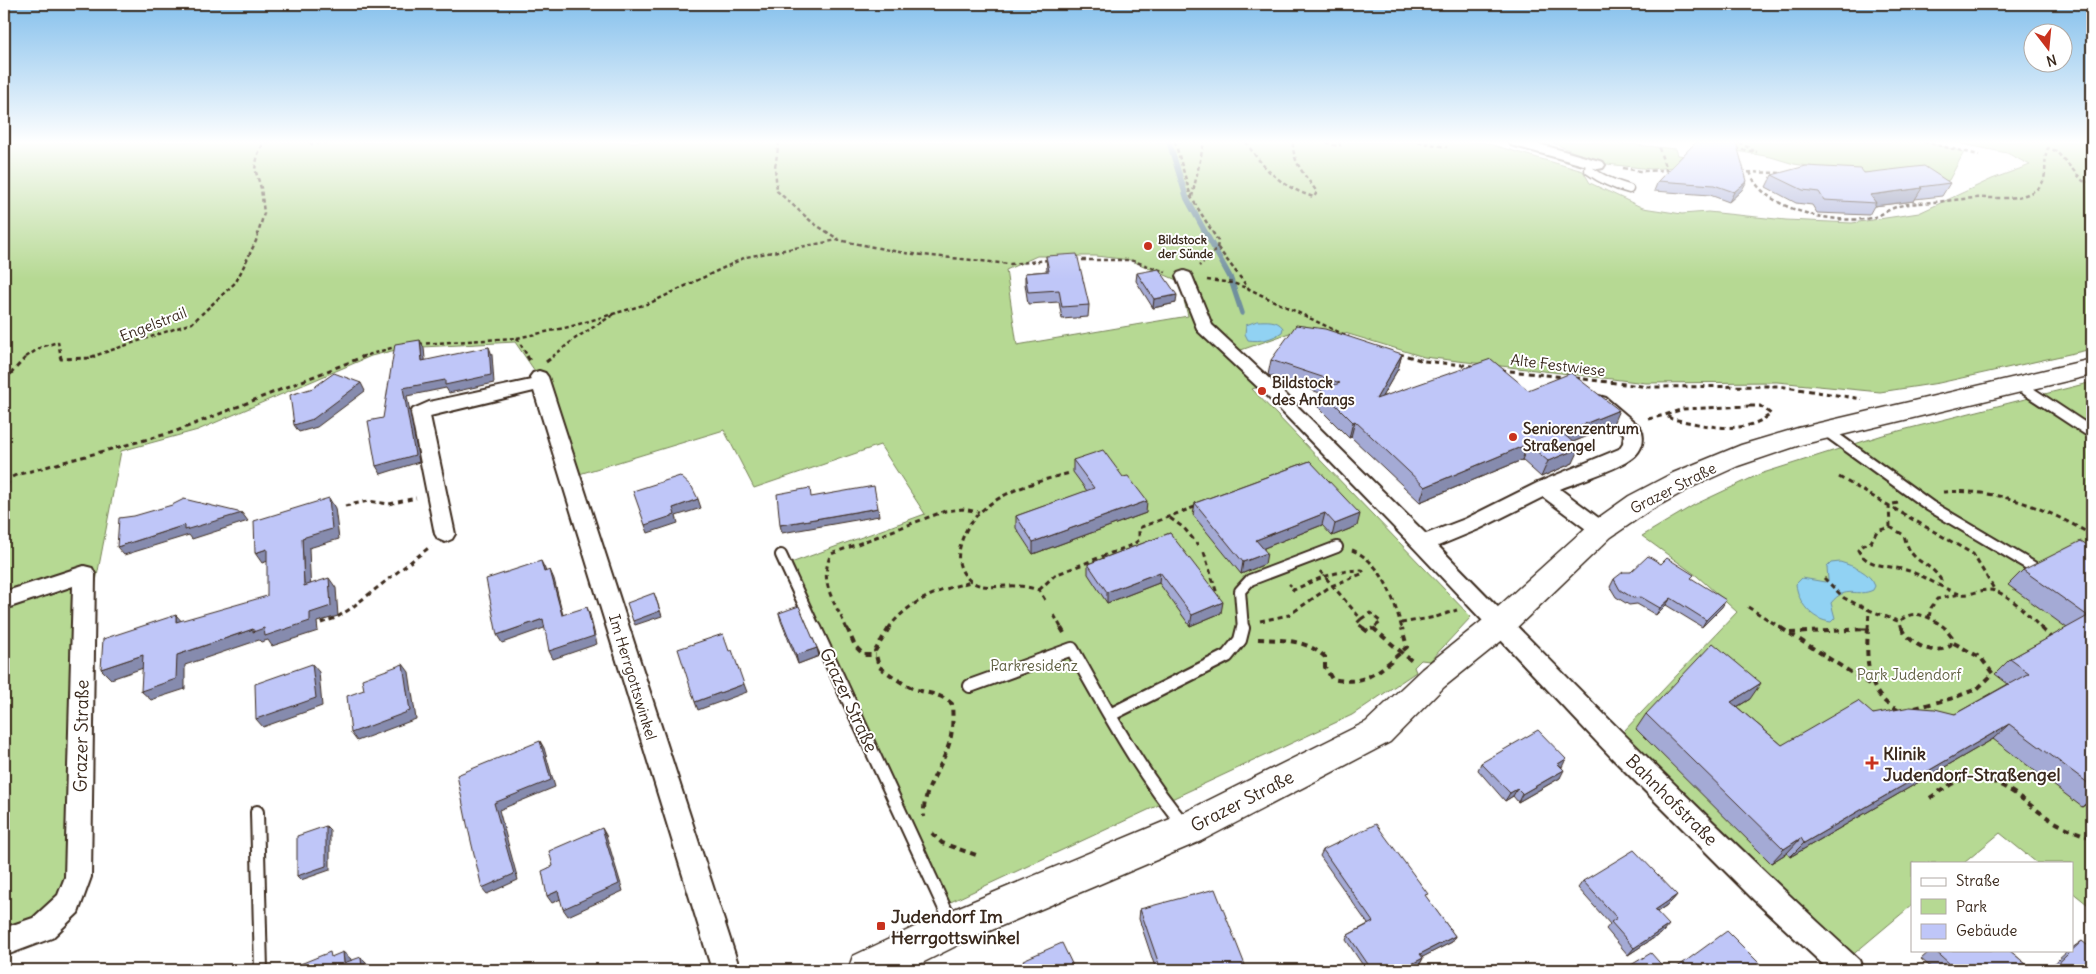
<svg xmlns="http://www.w3.org/2000/svg" width="2096" height="974" viewBox="0 0 2096 974" font-family="Delius,sans-serif">
<rect width="100%" height="100%" fill="#fff"/>
<filter id="ink" filterUnits="userSpaceOnUse"><feTurbulence type="fractalNoise" baseFrequency=".02" numOctaves="2"/><feDisplacementMap in="SourceGraphic" scale="10" xChannelSelector="R" yChannelSelector="G"/><feConvolveMatrix kernelMatrix="1 2 1 2 8 2 1 2 1" color-interpolation-filters="sRGB"/></filter>
<g filter="url(#ink)">
<path fill="#b6d993" stroke="#788258" fill-rule="evenodd" d="M4,142H1482L1583,171L1590,183L1643,208L1682,214L1708,212L1786,220L1852,223L1919,213L1992,179L2030,165L2007,153L1953,142H2092V349L1939,383L1880,392L1777,382L1646,383L1424,357L1345,333L1322,334L1295,331L1227,355L1259,387L1252,389L1471,617L1430,661L1421,660L1414,667L1416,672L1352,715L942,906L791,563L925,514L880,445L754,488L724,430L576,475L539,377L515,342L404,348L371,356L198,430L121,451L81,660L68,881L58,905L36,923L4,935V501L10,482L4,485ZM1037,256H1096L1130,260L1179,281L1188,316L1017,345L1006,270Z
M1542,142H1607L1676,149L1678,155L1734,162L1651,169L1598,163L1599,160L1588,158L1553,143Z
M1729,142H1926L1964,152L1949,180L1934,185L1794,164L1771,157L1731,150Z
M2092,382V908L2072,892V863H2037L2000,833L1964,863H1912V905L1850,957L1771,882L1623,732L1737,612L1697,576L1642,536L1694,505L1760,474L1883,435Z"/>
<path fill="#91d2f3" stroke="#6f8f9e" d="M1257,321C1266,321 1277,319 1283,328L1282,332C1272,339 1261,342 1248,340L1245,334L1246,325Z
M1840,562C1853,566 1870,572 1875,586L1873,590C1857,598 1846,584 1831,603L1835,618L1831,622C1812,620 1798,603 1796,584L1802,578L1825,582L1828,580L1827,567L1831,563Z"/>
<g fill="none" stroke-linecap="round" stroke-linejoin="round">
<path stroke="#6f8f9e" stroke-width="5.5" d="M1169,142L1187,199L1230,277L1242,313"/>
<g stroke="#3b2a1e" stroke-width="11">
<path id="service-far2" d="M1590,163L1589,170C1601,179 1614,185 1629,189"/>
</g>
<g stroke="#3b2a1e" stroke-width="14">
<path id="service-far1" d="M2016,383L2092,433
M1825,430L1930,506L2033,567
M781,555L815,629
M1243,629L1240,591L1250,580L1337,547"/>
</g>
<g stroke="#3b2a1e" stroke-width="16">
<path id="service" d="M815,628L952,924
M970,686L1072,649C1107,710 1139,772 1185,826
M1110,715L1227,656L1240,640L1243,628
M257,812L261,970"/>
</g>
<g stroke="#3b2a1e" stroke-width="4">
<path id="minor" d="M1509,142H1532L1603,162L1605,165L1603,168L1598,169L1511,145Z
M1184,271L1190,273L1192,276L1212,325L1275,384L1426,534L1465,519L1537,483L1619,449L1623,443L1624,434L1592,406L1590,402L1592,398L1599,396L1606,398L1640,427C1646,438 1642,451 1632,458C1619,469 1577,482 1560,489L1608,525L1611,530L1608,535L1601,538L1594,535L1543,497L1479,529L1438,546C1576,687 1714,827 1859,960L1863,970H1829L1754,900L1612,758L1416,550L1263,392L1198,331L1176,276L1178,273Z
M539,371L545,373L548,377L740,970H712L534,391L430,416L455,534L452,539L445,542L438,539L435,534L411,413L413,409L429,402L531,380L530,377L533,373Z
M84,566L92,568L95,574L91,877L78,913L52,938L4,956V928L33,918L58,895L65,877L73,586L4,609V592Z"/>
</g>
<g stroke="#3b2a1e" stroke-width="3">
<path id="secondary" d="M2092,359V375L1800,445L1738,466L1692,487L1649,511L1611,537L1510,634L1444,687L1390,742L1201,841L966,941L908,970H848L853,956L940,915L1175,817L1366,722L1422,669L1488,616L1591,523L1629,496L1673,473L1741,445L1798,428Z"/>
</g>
<path stroke="#3b2a1e" stroke-width="2.5" stroke-dasharray="4 3" stroke-linecap="butt" d="M310,142L312,144L346,142
M779,142L775,167L777,191L813,223L838,239
M1175,142L1191,197L1218,241L1217,249L1199,266
M1246,142C1263,169 1283,188 1314,197L1317,192C1306,176 1292,163 1293,142
M1326,142L1337,146L1340,145L1339,142
M1418,142L1447,147
M1739,142L1754,151
M1924,142L1979,155
M1659,148L1666,170
M1737,151V149L1757,152
M1623,168L1640,171L1672,170
M1741,172L1782,173
M1750,172C1752,176 1754,182 1757,185C1779,213 1839,224 1871,218C1880,216 1887,210 1896,207C1907,203 1921,203 1933,202C1947,201 1961,199 1975,198C1996,197 2021,202 2038,188C2050,178 2042,160 2048,148L2056,151L2083,181L2091,182L2092,180
M1192,197L1204,142
M1218,248L1249,289L1349,337
M1075,260H1130L1166,272
M1207,280L1233,283L1249,289
M517,338L528,357
M419,344L517,338L569,327L650,303L746,257L838,240L904,253L1010,264L1048,260
M1400,354L1411,357
M26,357L41,347L58,342L61,357
M91,357L192,323L236,282L256,241L264,213L261,188L255,169L258,154L262,146L267,142
M361,357L398,346
M552,357L576,338L616,313"/>
<path stroke="#3b2a1e" stroke-width="3" stroke-dasharray="5 4" stroke-linecap="butt" d="M60,356L61,359L89,358L95,356
M527,356L530,361
M1407,356L1424,361L1472,366
M546,362L554,356
M1501,370L1564,377
M1575,378L1649,387L1779,386L1862,399
M4,381L27,356
M1750,406H1760L1771,414C1742,437 1705,425 1672,419L1665,415L1683,409Z
M1648,419L1665,415
M1839,477L1973,554L1994,589
M4,481L16,475L174,432L365,356
M1943,492C1998,488 2045,508 2092,535
M1898,503L1889,505L1890,527L1877,531L1871,542L1863,545L1858,550C1869,570 1893,564 1912,572C1926,577 1948,592 1961,594C1972,596 1983,587 1995,591C2013,597 2029,616 2042,629
M345,506L368,501L389,504L416,498
M1170,518L1184,528L1198,545
M1890,527L1904,535C1911,566 1928,559 1941,580L1940,585
M1352,550C1383,563 1394,599 1402,629
M1204,552L1218,597
M1320,571L1361,619L1357,623L1365,629
M1824,578L1844,598L1869,610
M1039,590L1055,575L1134,544L1139,540V528L1197,506
M1045,600L1039,590C1032,588 1024,586 1017,586C1002,585 985,590 972,582C962,575 957,563 959,552C967,500 1026,484 1070,473
M1748,607L1783,629
M1054,615L1062,629
M1929,617L1931,608L1937,599L1960,594
M1361,619L1370,613L1381,622L1373,628
M1260,621L1289,615L1331,586L1364,573L1362,570C1337,570 1316,579 1294,590L1289,586L1291,584
M321,623L336,618L350,609L431,546
M1401,623L1436,617L1457,610
M847,629C835,602 818,583 831,554L945,511L963,509L979,512
M888,629C908,601 938,590 971,582
M1371,629H1374
M1862,629H1867
M1868,629L1869,610L1900,622
M1902,629L1900,622C1912,606 1935,619 1946,629"/>
<path stroke="#3b2a1e" stroke-width="4" stroke-dasharray="6 5" stroke-linecap="butt" d="M847,628L855,646L864,655H876
M889,628L875,651L879,667C890,674 901,683 912,688C926,694 941,693 952,704C953,717 953,734 948,747C940,771 922,790 924,817
M1061,628L1064,633
M1363,628L1368,632L1373,628
M1373,628L1413,662
M1781,628L1874,687
M1868,628C1866,659 1866,696 1898,710
M1902,628C1911,645 1932,656 1950,646L1952,637L1945,628
M2041,628L2052,639
M1790,633L1867,629
M1258,639C1283,640 1305,639 1325,657V667L1332,679C1368,687 1382,668 1407,647L1402,628
M1915,708L1953,698L1977,689L1993,674L1981,658L1952,642
M1930,798C1943,789 1959,777 1975,778C2005,779 2029,807 2053,821C2065,828 2079,833 2092,838
M932,833L942,843L976,855"/>
<use href="#service-far2" stroke="#fff" stroke-width="8"/>
<use href="#service-far1" stroke="#fff" stroke-width="10"/>
<use href="#service" stroke="#fff" stroke-width="12"/>
<use href="#minor" fill="#fff" fill-rule="evenodd"/>
<use href="#secondary" fill="#fff" fill-rule="evenodd"/>
</g>
<path fill="#a4aad5" stroke="#3b2a1e" d="M1696,142L1742,190L1729,202L1710,195L1654,191L1658,181Z
M1864,173L1950,183L1942,196L1915,199L1914,201L1874,206L1869,215L1817,213L1812,205L1796,203L1766,187L1772,175Z
M1046,256L1089,305L1088,317L1062,319L1059,302L1028,304L1025,284V273L1047,271Z
M1137,273L1176,303L1153,308L1136,281Z
M1402,354L1398,369L1382,396L1528,390L1612,426L1573,442V463L1541,477L1522,460L1420,502L1351,437L1349,438L1317,406L1320,393L1268,375L1271,360Z
M1073,460L1123,477L1146,513L1033,554L1016,528V516L1087,491L1073,472Z
M1310,461L1357,526L1332,536L1322,525L1264,548L1265,564L1241,574L1193,515L1195,503Z
M1170,533L1221,613L1190,626L1159,583L1107,603L1088,574V564Z
M2092,548V800L2082,807L1993,739L1790,857L1787,853L1771,863L1636,729L1646,714L1750,699L1737,707L1782,745L1873,714H1955L2008,684L1995,674L2010,659L2067,628L2008,585L2023,570Z
M1661,564L1692,579L1722,607L1702,627L1666,605L1656,615L1637,604L1629,605L1616,597L1610,587L1614,579L1631,572Z
M779,613L819,656L798,664L781,621Z
M1481,763L1562,767L1560,778L1518,802L1513,796L1505,801L1478,770Z
M1323,850L1426,897L1455,936L1452,942L1422,957L1423,958L1420,964L1407,970H1366L1346,940L1348,935L1368,924L1320,856Z
M1583,881L1677,895L1670,903L1657,912L1663,932L1628,955L1606,929L1610,924L1578,888Z
M1140,909L1247,970H1156L1139,919Z
M2082,941L2092,970H2047L2068,951L2072,950V948Z
M1931,950H2009L2033,970H1934L1921,959Z
M1631,965L1666,970H1629L1628,969Z
M1679,966L1760,970H1674Z"/>
<path fill="#868bae" stroke="#3b2a1e" d="M1747,181L1742,190L1729,202L1734,192Z
M1922,188L1914,201L1874,206L1876,203L1870,195Z
M1177,295L1176,303L1153,308L1154,299Z
M420,340L424,348L426,369L422,361Z
M489,347L492,355L494,383L449,393L446,388L407,396L419,462L381,474L376,466L403,388Z
M1402,354L1398,369L1372,414L1376,399Z
M361,383L365,391L317,427L299,432L294,425Z
M1619,410L1612,426L1556,449L1562,433Z
M1355,421L1351,437L1349,438L1353,422Z
M1528,444L1522,460L1420,502L1425,487Z
M1580,448L1573,463L1541,477L1548,461Z
M329,498L335,508L339,539L309,548L311,596L304,586L302,538Z
M698,499L701,508L676,516L678,523L648,533L645,525L673,508Z
M1147,501L1146,513L1033,554V542Z
M878,508L879,516L782,533L780,525Z
M242,513L248,521L192,539L189,535L124,555L117,547L185,525Z
M1325,513L1322,525L1254,552L1256,540Z
M1360,514L1357,526L1332,536L1335,524Z
M267,549L274,559L262,563L255,553Z
M1267,553L1265,564L1241,574L1243,562Z
M541,561L545,569L548,580L544,572Z
M550,570L554,579L565,623L562,615Z
M1160,572L1159,583L1107,603V592Z
M329,578L336,588L338,616L317,622L318,631L272,646L268,640L261,642L259,640L185,665V689L151,700L141,691L177,655L253,629L310,613Z
M654,593L662,616L635,625L633,621Z
M1671,598L1666,605L1656,615L1660,608Z
M1726,600L1722,607L1702,627L1706,620Z
M1223,602L1221,613L1190,626L1192,615Z
M587,607L590,615L597,644L553,659L549,651Z
M176,615L185,625L176,622Z
M543,619L547,627L502,643L497,635Z
M817,648L819,656L798,664L796,655Z
M143,655L152,665L111,679L101,669Z
M312,664L319,672L322,706L263,727L256,719Z
M403,664L409,672L416,719L357,741L351,733Z
M1761,683L1750,699L1720,717L1731,702Z
M744,684L747,692L698,710L695,702Z
M2009,724L1993,739L1790,857L1804,843Z
M540,741L544,748L555,787L499,810L518,880L487,894L482,888L494,803Z
M1566,759L1562,767L1558,764Z
M1564,770L1560,778L1518,802L1522,794Z
M1517,789L1513,796L1505,801L1510,793Z
M2092,798V800L2082,807Z
M326,826L330,830V870L301,880L297,876Z
M602,828L606,835L623,891L568,916L563,909Z
M1801,838L1787,853L1771,863L1784,849Z
M558,891L563,898L552,903L547,896Z
M1677,895L1670,903L1649,917L1655,910Z
M1669,925L1663,932L1628,955L1634,948Z
M1455,936L1452,942L1417,960L1420,954Z
M343,952L351,959L352,970L344,963Z
M361,957L368,964V970H362Z
M1423,958L1420,964L1407,970H1400Z"/>
<path fill="#bfc6f8" stroke="#3b2a1e" d="M1696,142H1736L1747,181L1734,192L1714,185L1658,181Z
M1806,166L1861,169L1864,173L1924,166L1950,183L1920,187L1922,188L1870,195L1876,203L1824,200L1819,192L1803,190L1772,175Z
M1077,254L1089,305L1062,307L1059,290L1028,292L1025,273L1049,271L1046,256Z
M1159,269L1177,295L1154,299L1137,273Z
M1296,325L1325,329L1402,354L1376,399L1491,359L1528,390L1571,373L1619,410L1562,433L1580,448L1548,461L1528,444L1425,487L1355,421L1353,422L1321,390L1340,383L1271,360Z
M420,340L422,361L489,347L491,375L445,385V380L403,388L415,455L376,466L368,421L383,418L395,344Z
M334,373L361,383L313,419L294,425L290,395L313,388Z
M1103,450L1123,477L1128,476L1147,501L1033,542L1016,516L1094,488L1073,460Z
M1310,461L1360,514L1335,524L1325,513L1256,540L1267,553L1243,562L1195,503Z
M680,476L692,487L698,499L673,508L675,515L645,525L633,491Z
M874,486L878,508L780,525L777,494L810,488L811,497Z
M329,498L332,529L302,538L304,586L329,578L331,606L310,613V621L265,636L264,628L253,632V629L177,655L176,679L141,691L143,655L101,669L103,639L176,615V622L267,596V549L255,553L254,521Z
M184,499L242,513L185,530V525L117,547L119,518L134,516L172,505Z
M1170,533L1223,602L1192,615L1160,572L1107,592L1088,564Z
M2081,541L2092,548V786L2009,724L1804,843L1801,838L1784,849L1646,714L1713,643L1761,683L1731,702L1782,745L1858,701L1873,714L1910,707L1935,709L1955,714L2029,673L2010,659L2088,616L2023,570Z
M1648,556L1661,564L1667,558L1694,575L1691,578L1726,600L1706,620L1671,598L1660,608L1641,597L1633,598L1620,590L1614,579L1623,572H1631Z
M541,561L544,572L550,570L562,615L587,607L594,636L549,651L543,619L497,635L486,579Z
M654,593L660,611L633,621L627,603Z
M799,606L817,648L796,655L779,613Z
M723,634L729,651L732,650L744,684L695,702L678,649Z
M312,664L316,698L256,719L255,684Z
M403,664L410,711L351,733L347,696L364,690L362,679Z
M1538,730L1566,759L1558,764L1564,770L1522,794L1517,789L1510,793L1481,763Z
M540,741L551,780L494,803L514,874L482,888L467,824L457,775Z
M1376,824L1428,894L1425,895L1455,936L1420,954L1423,958L1400,970H1372L1348,935L1373,922L1323,850Z
M326,826V866L297,876V836Z
M602,828L619,884L563,909L558,891L547,896L542,871L553,866L549,851Z
M1634,850L1677,895L1655,910L1669,925L1634,948L1611,922L1617,918L1583,881Z
M1215,889L1247,970H1161L1140,909Z
M1727,931L1763,967L1759,970H1683L1679,966Z
M2082,941L2092,949V970H2051Z
M1062,943L1075,970H1018L1026,967L1023,960Z
M1934,950H2009L2033,970H1957Z
M330,952L331,957L343,952L344,963L361,957L362,970H298V965Z
M1651,953L1666,970H1635L1631,965Z"/>
</g>
<linearGradient id="sky" x2="0" y2="1"><stop stop-color="#85c0ec"/><stop offset="0.51" stop-color="#fff"/><stop offset="1" stop-color="#fff" stop-opacity="0"/></linearGradient>
<rect width="2096" height="279" fill="url(#sky)"/>
<g fill="#c8321e" stroke="#fff" stroke-width="2">
<circle cx="1148" cy="246" r="5"/>
<circle cx="1262" cy="391" r="5"/>
<circle cx="1513" cy="437" r="5"/>
<path d="M1869.5 755.5h5v5h5v5h-5v5h-5v-5h-5v-5h5z"/>
<rect x="876" y="921" width="10" height="10" rx="2.5"/>
</g>
<g text-anchor="middle" dominant-baseline="central" stroke-width="4" stroke-linejoin="round" paint-order="stroke">
<g font-size="12" font-weight="bold" fill="#3b2a1e" stroke="#fff" text-anchor="start">
<text x="1158" y="239">Bildstock<tspan x="1158" dy="14">der Sünde</tspan></text>
</g>
<g font-size="15" fill="#3b2a1e" stroke="#fff">
<text transform="translate(153 324) rotate(-21)">Engelstrail</text>
<text transform="translate(1558 365) rotate(7)">Alte Festwiese</text>
<text transform="translate(1673 488) rotate(-27)">Grazer Straße</text>
<text transform="translate(633 677) rotate(73)">Im Herrgottswinkel</text>
</g>
<g font-size="15" font-weight="bold" fill="#3b2a1e" stroke="#fff" text-anchor="start">
<text x="1272" y="382">Bildstock<tspan x="1272" dy="17">des Anfangs</tspan></text>
<text x="1523" y="428">Seniorenzentrum<tspan x="1523" dy="17">Straßengel</tspan></text>
</g>
<g font-size="15" fill="#605f41" stroke="#fff">
<text x="1034" y="665">Parkresidenz</text>
<text x="1909" y="674">Park Judendorf</text>
</g>
<g font-size="18" fill="#3b2a1e" stroke="#fff">
<text transform="translate(849 700) rotate(65)">Grazer Straße</text>
<text transform="translate(81 736) rotate(-89)">Grazer Straße</text>
<text transform="translate(1672 800) rotate(45)">Bahnhofstraße</text>
<text transform="translate(1242 801) rotate(-27)">Grazer Straße</text>
</g>
<g font-size="18" font-weight="bold" fill="#3b2a1e" stroke="#fff" text-anchor="start">
<text x="1883" y="753">Klinik<tspan x="1883" dy="21">Judendorf-Straßengel</tspan></text>
<text x="891" y="916">Judendorf Im<tspan x="891" dy="21">Herrgottswinkel</tspan></text>
</g>
</g>
<rect width="2096" height="974" fill="none" stroke="#fff" stroke-width="20"/>
<rect x="10" y="10" width="2076" height="954" fill="none" stroke="#3b2a1e" stroke-width="2" filter="url(#ink)"/>
<rect x="1911" y="862" width="162" height="90" fill="#ffffff" stroke="#b1aaa5"/>
<rect x="1921" y="878" width="25" height="8" fill="#ffffff" stroke="#b1aaa5"/>
<text x="1956" y="886" font-size="15" fill="#3b2a1e">Straße</text>
<rect x="1921" y="899" width="25" height="15" fill="#b6d993" stroke="#b1aaa5"/>
<text x="1956" y="912" font-size="15" fill="#3b2a1e">Park</text>
<rect x="1921" y="924" width="25" height="15" fill="#bfc6f8" stroke="#b1aaa5"/>
<text x="1956" y="936" font-size="15" fill="#3b2a1e">Gebäude</text>
<g transform="translate(2048 48) rotate(164)"><circle r="24" fill="#ffffff" stroke="#b1aaa5"/>
<path d="M0-4L9 19L0 12L-9 19Z" fill="#c8321e"/>
<text y="-8" font-size="14" font-weight="bold" text-anchor="middle" fill="#3b2a1e">N</text>
</g>
</svg>
